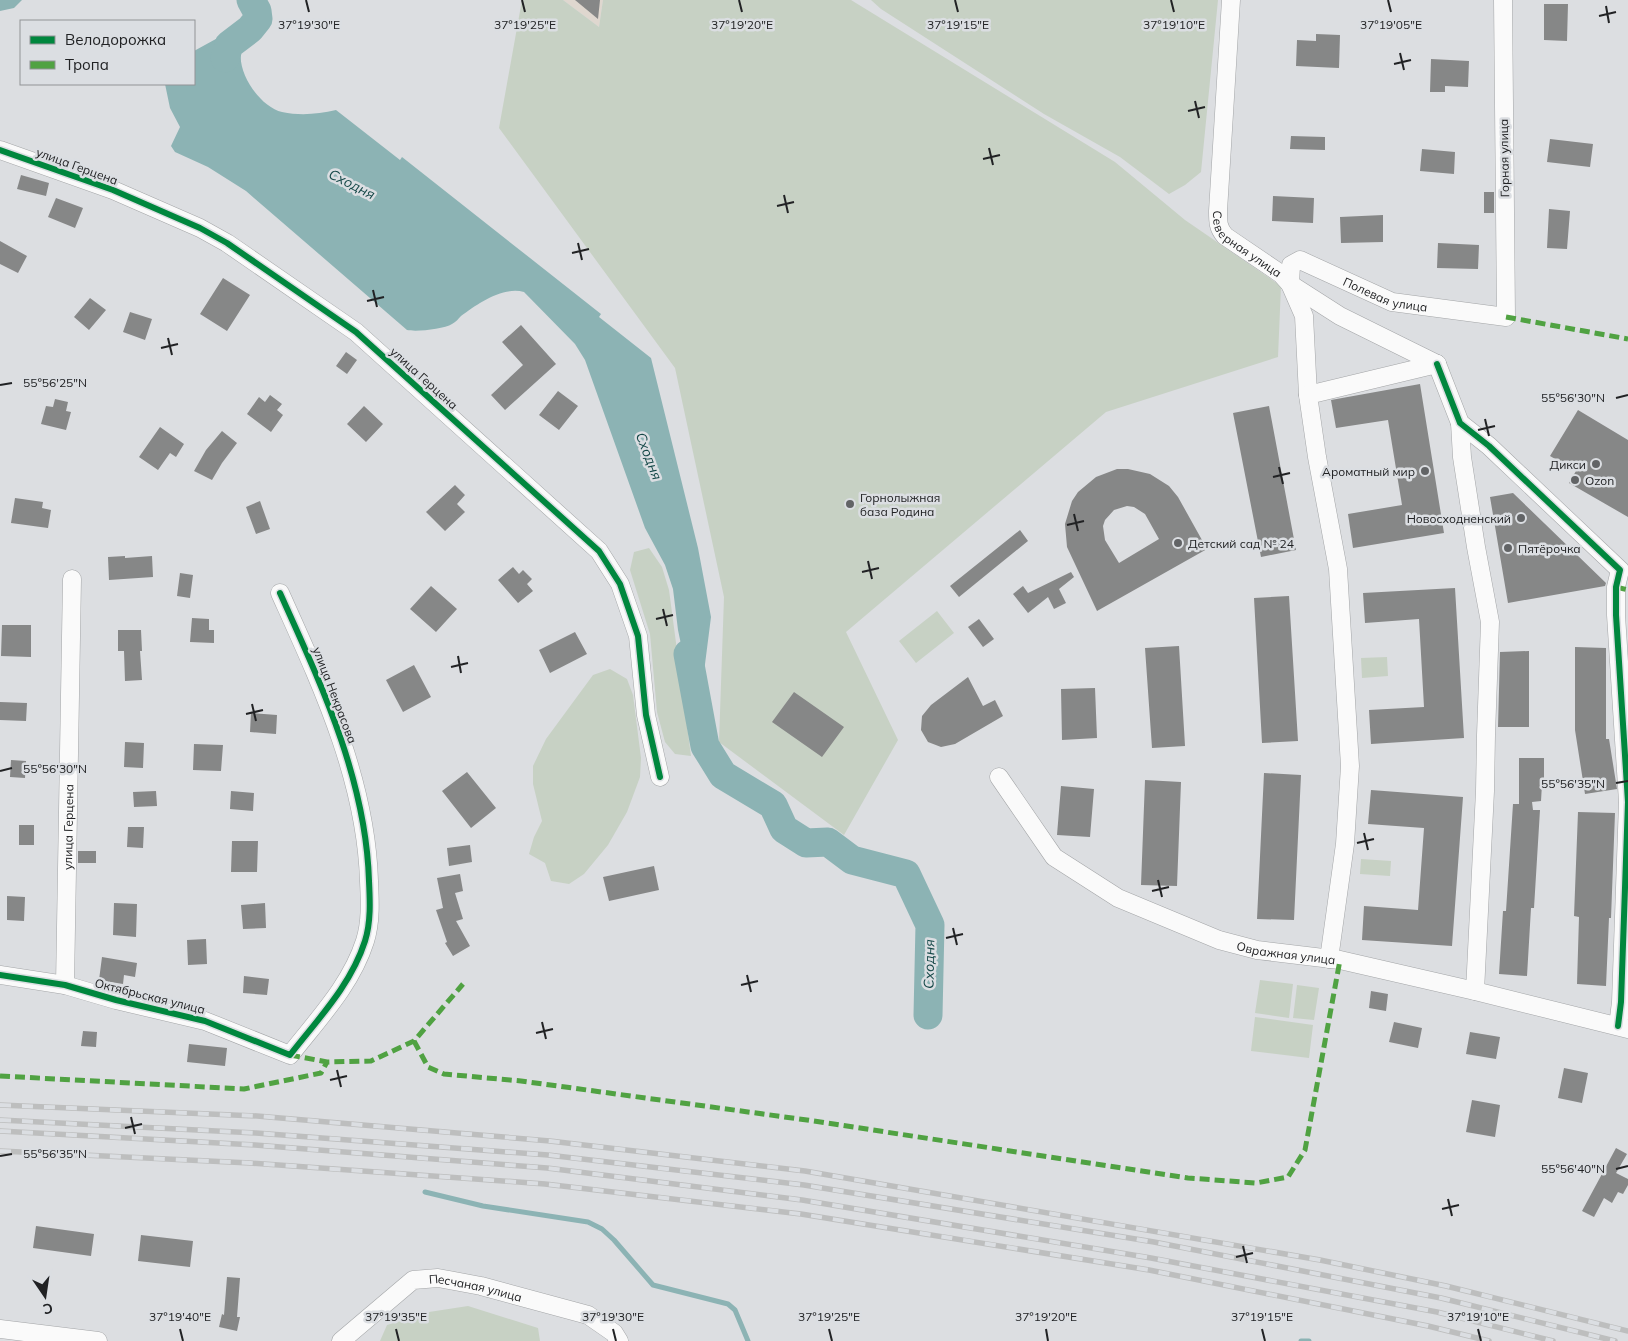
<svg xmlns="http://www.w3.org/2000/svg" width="1628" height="1341" viewBox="0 0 1628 1341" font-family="Mulish,sans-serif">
<rect width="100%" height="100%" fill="#dcdee1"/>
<path fill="#dfd7cf" d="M563,0H603L599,27Z"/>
<path fill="#c7d1c4" d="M522,0H563L599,27L603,0H851L1115,162L1185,220L1281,286L1278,357L1106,412L846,632L898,740L844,835L719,742L724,597L675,368L499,128Z
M871,0H1218L1201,172L1185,185L1169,194L1120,157L1044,114L881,9Z
M649,548L662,567L669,590L691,756L675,754L665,742L657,712L650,634L630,570L634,552Z
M937,611L954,633L916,663L899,641Z
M1387,657L1388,676L1362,678L1361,658Z
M610,669L627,679L633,695L641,758L640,777L627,812L608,845L584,874L569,884L551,881L545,863L529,854L534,837L542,821L533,784V766L546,739L593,675Z
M1361,859L1391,861L1390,876L1360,874Z
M1260,980L1293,984L1289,1018L1255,1013Z
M1297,985L1319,988L1314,1020L1293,1018Z
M1255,1017L1313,1025L1309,1058L1251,1051Z
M468,1306L538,1328L540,1341H380L387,1325L429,1312Z"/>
<path fill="#8cb3b4" d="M0,0H22L14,8L0,11Z
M245,23L252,32C247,38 243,45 241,53C238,75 261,107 282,112C301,116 318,114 336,110L400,160L402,157L601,314L599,317L651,358L698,548L711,617L704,672L702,679L695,692H691L678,630L673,589L665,565L645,528L585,360L575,344L524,292C503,286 477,304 461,316C458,319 456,322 452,324C444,329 417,332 407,330L246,191L208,167L175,152L171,146L180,127L170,108L165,84H194V51Z"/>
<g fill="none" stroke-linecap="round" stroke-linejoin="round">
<path stroke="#8cb3b4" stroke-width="5" d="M425,1192L483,1206L588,1222L602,1229L614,1240L653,1285L728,1304L735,1310L748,1341
M1301,1341H1309"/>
<path stroke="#8cb3b4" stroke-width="29" d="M225,58L229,45L250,29L258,19L257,11L251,0
M688,654L705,746L723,775L773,805L784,829L806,843L828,842L852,860L906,874L930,925L928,1015"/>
</g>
<path fill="#868787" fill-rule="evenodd" d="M575,0H600L598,19Z
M1544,4H1568L1567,41L1544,40Z
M1316,34L1340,35L1339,68L1296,66L1297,40L1316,41Z
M1431,59L1469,61L1468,87L1445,86V92H1430Z
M1291,136L1325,137V150L1290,149Z
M1550,139L1593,144L1590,167L1547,162Z
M1422,149L1455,152L1454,174L1420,171Z
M21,175L49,183L46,196L17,189Z
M1484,192H1494V213H1484Z
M1273,196L1314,198L1313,223L1272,221Z
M56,198L83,208L75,228L48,217Z
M1549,209L1570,211L1567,249L1547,248Z
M1383,215V242L1341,243L1340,217Z
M0,241L27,256L18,273L0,264Z
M1438,243L1479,245L1478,269L1437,268Z
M223,278L250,295L227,331L200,314Z
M90,298L106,310L89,330L74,317Z
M130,312L152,319L145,340L123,332Z
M521,325L556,364L505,410L491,395L523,365L502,342Z
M346,352L357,360L347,374L336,366Z
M1420,384L1444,533L1353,548L1348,514L1402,505L1388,420L1336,428L1331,400Z
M558,391L578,406L559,430L539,415Z
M270,395L282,404L277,410L283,415L271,432L247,414L259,397L265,402Z
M55,399L68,402L66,411L71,412L66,430L41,424L46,406L53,407Z
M364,406L383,424L366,442L347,424Z
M1269,406L1296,550L1261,557L1233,413Z
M1578,410L1628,440V517L1569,483L1576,471L1550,456Z
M160,427L184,444L176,457L170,453L158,470L139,457Z
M222,431L237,443L222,463L212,480L194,471L206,450Z
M1117,469H1128L1150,474L1169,486L1178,497L1207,549L1097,611L1067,547L1065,524L1072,501L1078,492L1096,477ZM1127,506L1134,507L1145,514L1159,539L1119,563L1105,540L1103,526L1105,520L1114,510Z
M455,485L465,495L457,504L465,512L445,531L426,512Z
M1513,493L1606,583L1605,586L1508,603L1490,497Z
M15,498L43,502L42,508L51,510L48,528L11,523Z
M260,501L270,529L256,534L246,507Z
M1020,530L1028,541L959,597L950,586Z
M125,556V558L152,556L153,577L109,580L108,557Z
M513,567L519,574L523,570L532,579L527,584L533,591L518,603L498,580Z
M1071,572L1074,577L1059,589L1066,603L1054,609L1048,597L1028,613L1013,594L1023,586L1028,593Z
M180,573L193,575L190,598L177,596Z
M431,586L457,609L436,632L410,609Z
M1455,588L1464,738L1371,744L1369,710L1424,707L1419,619L1365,623L1363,593Z
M1289,596L1298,741L1262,743L1254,598Z
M192,618L209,619V630H214V643L190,642Z
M979,619L994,639L983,647L968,627Z
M2,625H31V657L1,656Z
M118,630H141L142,651H140L142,680L125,681L124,651H118Z
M575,632L587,654L550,673L539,650Z
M1179,646L1185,746L1152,748L1145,648Z
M1575,647L1606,648V739H1609L1617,789L1585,794L1575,730Z
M1529,651V727H1498L1500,652Z
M414,665L431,697L403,712L386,680Z
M968,677L983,706L995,700L1003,716L955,744L941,747L928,742L921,730L922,716L931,705Z
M1095,688L1097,738L1062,740L1061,689Z
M794,692L844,727L822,757L772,722Z
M0,702L27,703L26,721L0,720Z
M251,713L277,715L276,734L250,732Z
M125,742L144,743L143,768L124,767Z
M194,744L223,745L221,771L193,770Z
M1519,758H1544V784H1542L1541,801L1532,802L1533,810H1540L1534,908H1531L1527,976L1499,974L1503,911H1506L1513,804H1519Z
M11,760L26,761L25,778L10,777Z
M467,772L496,808L471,828L442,791Z
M1264,773L1301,775L1294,920L1257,919Z
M1145,780L1181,782L1177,886L1141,885Z
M1061,786L1094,789L1090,837L1057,835Z
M1371,790L1463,797L1452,946L1362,940L1364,906L1418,910L1424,828L1368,824Z
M156,791L157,806L134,807L133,792Z
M231,791L254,793L253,811L230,809Z
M1578,812L1615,813L1611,918H1609L1606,986L1577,984L1579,917L1574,916Z
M19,825H34V845H19Z
M128,827H144L143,848L127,847Z
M232,841H258L257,872H231Z
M470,845L472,862L449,866L447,848Z
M78,851H96V863H78Z
M654,866L659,890L609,901L603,877Z
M460,874L463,891L455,893L463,919L456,921L470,946L453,956L445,943L447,942L436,910L443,908L437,878Z
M7,896L25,897L24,921L7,920Z
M114,903L137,904L136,937L113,935Z
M265,903L266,928L243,929L241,905Z
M206,939L207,964L188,965L187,940Z
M102,957L137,963L135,977L124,975L123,984L99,980Z
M244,976L269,979L267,995L243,993Z
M1371,991L1388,994L1386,1011L1369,1008Z
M1394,1022L1422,1028L1418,1048L1389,1042Z
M83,1031L97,1032L96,1047L81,1046Z
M1470,1032L1500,1037L1496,1059L1466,1054Z
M189,1044L227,1048L225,1066L187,1062Z
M1564,1068L1588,1073L1582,1103L1558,1098Z
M1472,1100L1500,1105L1495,1137L1466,1132Z
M1616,1148L1627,1154L1616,1173L1628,1179V1185L1623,1194L1618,1192L1612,1203L1604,1198L1594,1217L1582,1211Z
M36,1226L94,1234L91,1256L33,1248Z
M141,1235L193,1241L190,1267L138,1261Z
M227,1277L240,1278L237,1317H240L237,1331L219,1327L222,1314L224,1315Z"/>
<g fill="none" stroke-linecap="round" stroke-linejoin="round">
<g stroke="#a3a5a7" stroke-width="19">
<g id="minor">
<path id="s1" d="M1231,0L1218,211C1218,222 1218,228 1225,236L1281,274L1290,284L1340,316L1437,364"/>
<path d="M0,150L113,190L200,228L227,243L356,332L599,551L620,584L638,636L646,715L660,777"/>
<path d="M1437,364L1460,423L1489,446L1620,570L1616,587V615L1628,802L1621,1002L1618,1026"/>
<path id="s2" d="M1308,395L1304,316L1290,284L1291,265L1300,260L1392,302L1506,317L1503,0"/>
<path d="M1460,423L1462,457L1476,547L1490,622L1486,735L1485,791L1475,991"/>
<path id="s3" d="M999,777L1054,857L1118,898L1219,940L1257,950L1340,960L1475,991L1628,1029"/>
<path d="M1329,959L1345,844L1350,766L1338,569L1317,457L1308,395L1437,364"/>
<path d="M0,975L65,985L116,1000L205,1021L290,1055C318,1019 351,985 365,941C371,922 370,901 369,881C366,779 321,684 280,593"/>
<path id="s4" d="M65,985L72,579"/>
<path d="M0,1329L98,1341"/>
<path id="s5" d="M341,1341L413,1280L438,1278L481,1286L588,1315L614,1333L619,1341"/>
</g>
</g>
<use href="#minor" stroke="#fafafa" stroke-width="18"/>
<g stroke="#bdbebe" stroke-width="5.5">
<path id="rail" d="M0,1105L257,1116L550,1141L805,1171L1320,1260L1446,1286L1628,1331
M0,1120L256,1133L548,1155L804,1185L1154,1242L1441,1298L1615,1341
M0,1131L255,1145L547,1168L802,1200L1151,1258L1437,1312L1553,1341
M0,1151L250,1163L545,1184L801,1214L1149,1270L1428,1326L1489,1341"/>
</g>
<use href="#rail" stroke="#dbdee2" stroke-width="4" stroke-dasharray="11" stroke-linecap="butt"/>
<path stroke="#50a242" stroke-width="5" stroke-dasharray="10 5" stroke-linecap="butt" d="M1506,317L1628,339
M1616,587L1628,590
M414,1041L428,1067L444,1074L521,1081L807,1120L1188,1178L1256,1183L1288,1177L1305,1150L1340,960
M290,1055L327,1062L371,1061L414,1041L463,984
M0,1076L244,1089L321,1073L327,1062"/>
<g stroke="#dbdee2" stroke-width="9">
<path id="cycleway" d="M0,150L113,190L200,228L227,243L356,332L599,551L620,584L638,636L646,715L660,777
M1437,364L1460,423L1489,446L1620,570L1616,587V615L1628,802L1621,1002L1618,1026
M0,975L65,985L116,1000L205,1021L290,1055C318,1019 351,985 365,941C371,922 370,901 369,881C366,779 321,684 280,593"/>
</g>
<use href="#cycleway" stroke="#00873e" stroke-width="6"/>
</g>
<path fill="none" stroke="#212224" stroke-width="2" d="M306,0L309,12M522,0L525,12M739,0L742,12M955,0L958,12M1171,0L1174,12M1388,0L1391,12M1606,6L1609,23M1599,16L1616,12M1400,53L1404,70M1394,64L1411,60M1195,101L1199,118M1188,111L1205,107M989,148L993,165M983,159L1000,155M784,195L788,213M777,206L794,202M578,243L582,260M572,253L589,249M373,290L377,307M367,301L384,297M168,338L172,355M161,348L178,344M0,385L12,383M1616,398L1628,395M1485,419L1489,436M1478,430L1495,426M1279,467L1283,484M1273,477L1290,473M1074,514L1078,531M1067,525L1084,521M868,561L872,579M862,572L879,568M663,609L667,626M656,619L673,615M458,656L461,673M451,667L468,663M252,704L256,721M246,714L263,710M0,771L12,768M1616,783L1628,781M1364,833L1368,850M1357,843L1374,839M1158,880L1162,897M1152,891L1169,887M953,928L957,945M946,938L963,934M747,975L751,992M741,985L758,981M542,1022L546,1039M536,1033L553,1029M337,1070L341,1087M330,1080L347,1076M131,1117L135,1134M125,1128L142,1124M0,1156L12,1154M1616,1169L1628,1166M1448,1199L1452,1216M1442,1209L1459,1205M1243,1246L1247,1263M1236,1257L1253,1253M180,1329L183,1341M396,1329L399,1341M613,1329L616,1341M829,1329L832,1341M1046,1329L1048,1341M1262,1329L1265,1341M1478,1329L1481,1341"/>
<g fill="#626466" stroke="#dbdee2" stroke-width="2">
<circle cx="1596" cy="464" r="5"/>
<circle cx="1425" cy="471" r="5"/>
<circle cx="1575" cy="480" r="5"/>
<circle cx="850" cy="504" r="5"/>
<circle cx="1521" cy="518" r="5"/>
<circle cx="1178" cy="543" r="5"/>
<circle cx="1508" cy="548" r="5"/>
</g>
<g text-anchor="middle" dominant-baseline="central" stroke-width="5" stroke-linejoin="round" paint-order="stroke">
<g font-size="12" fill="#212224" stroke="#dbdee2">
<text transform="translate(1504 158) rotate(-91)">Горная улица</text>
<text transform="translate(77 166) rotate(20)">улица Герцена</text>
<text stroke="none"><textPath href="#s1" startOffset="258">Северная улица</textPath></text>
<text stroke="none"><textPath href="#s2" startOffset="236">Полевая улица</textPath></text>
<text transform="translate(424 378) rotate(42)">улица Герцена</text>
<text transform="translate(335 695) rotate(69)">улица Некрасова</text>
<text stroke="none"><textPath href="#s4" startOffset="158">улица Герцена</textPath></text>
<text stroke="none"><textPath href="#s3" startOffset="351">Овражная улица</textPath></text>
<text transform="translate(150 996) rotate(14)">Октябрьская улица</text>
<text stroke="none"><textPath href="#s5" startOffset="158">Песчаная улица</textPath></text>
</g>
<g font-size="12" fill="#212224" stroke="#dbdee2" text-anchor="start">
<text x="1586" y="464" text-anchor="end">Дикси</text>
<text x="1415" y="471" text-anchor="end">Ароматный мир</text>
<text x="1585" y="480">Ozon</text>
<text x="860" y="497">Горнолыжная<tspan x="860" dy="14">база Родина</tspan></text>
<text x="1511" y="518" text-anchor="end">Новосходненский</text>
<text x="1188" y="543">Детский сад № 24</text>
<text x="1518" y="548">Пятёрочка</text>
</g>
<g font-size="14" font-style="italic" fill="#154848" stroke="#dbdee2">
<text transform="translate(352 184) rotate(27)">Сходня</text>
<text transform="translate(649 456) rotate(69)">Сходня</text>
<text transform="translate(929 964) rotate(-89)">Сходня</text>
</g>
</g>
<g font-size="12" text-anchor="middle" fill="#212224" stroke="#dbdee2" stroke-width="5" stroke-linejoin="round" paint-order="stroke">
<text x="309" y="29">37°19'30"E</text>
<text x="525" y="29">37°19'25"E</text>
<text x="742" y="29">37°19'20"E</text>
<text x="958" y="29">37°19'15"E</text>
<text x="1174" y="29">37°19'10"E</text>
<text x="1391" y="29">37°19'05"E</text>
<text x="55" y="387">55°56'25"N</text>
<text x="1573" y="402">55°56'30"N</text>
<text x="55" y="773">55°56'30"N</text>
<text x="1573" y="788">55°56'35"N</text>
<text x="55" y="1158">55°56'35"N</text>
<text x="1573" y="1173">55°56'40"N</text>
<text x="180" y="1321">37°19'40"E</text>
<text x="396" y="1321">37°19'35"E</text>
<text x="613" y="1321">37°19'30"E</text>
<text x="829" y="1321">37°19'25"E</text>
<text x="1046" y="1321">37°19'20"E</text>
<text x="1262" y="1321">37°19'15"E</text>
<text x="1478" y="1321">37°19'10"E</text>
</g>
<rect x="20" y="20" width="175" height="65" fill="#dbdee2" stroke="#919396"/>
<rect x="30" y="36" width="25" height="8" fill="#00873e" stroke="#919396"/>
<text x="65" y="45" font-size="15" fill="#212224">Велодорожка</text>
<rect x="30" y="61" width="25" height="8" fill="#50a242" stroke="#919396"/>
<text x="65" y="70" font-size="15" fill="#212224">Тропа</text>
<g transform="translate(45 1296) rotate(167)" stroke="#dbdee2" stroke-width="4" paint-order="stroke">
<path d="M0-4L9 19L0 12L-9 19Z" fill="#212224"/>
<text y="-8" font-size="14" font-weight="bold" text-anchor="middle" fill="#212224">С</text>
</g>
</svg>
